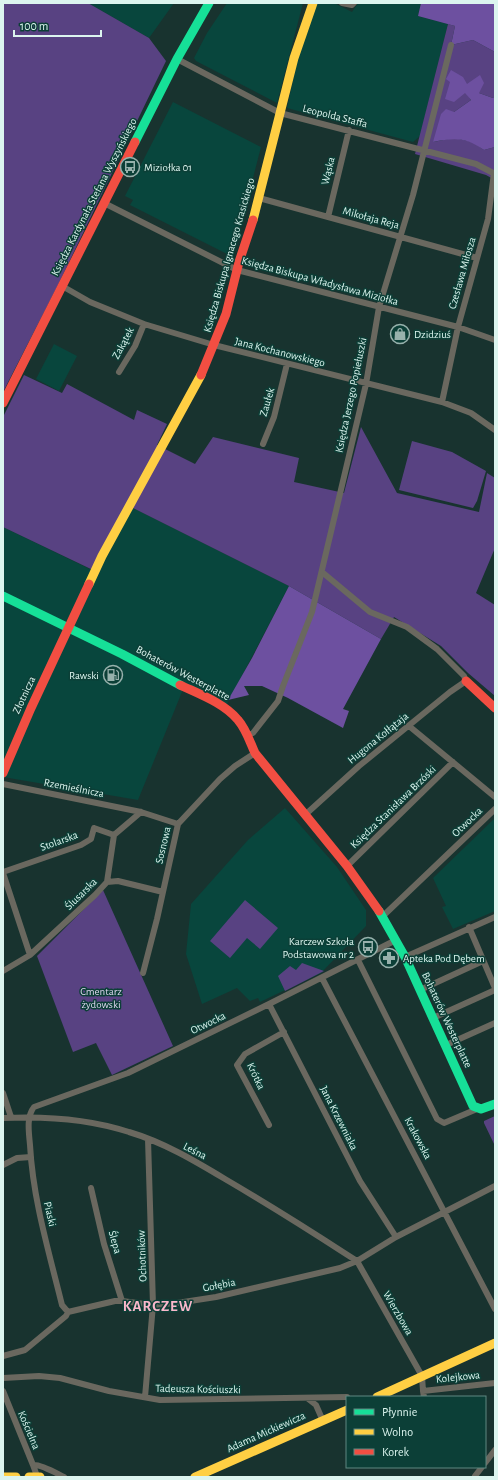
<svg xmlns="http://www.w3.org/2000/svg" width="498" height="1480" viewBox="0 0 498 1480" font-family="'Alegreya Sans',sans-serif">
<rect width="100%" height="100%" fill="#18332f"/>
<path fill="#08463d" d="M88,3H174L149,38Z
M227,3H303L277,103L196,61L194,58L207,33Z
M315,3H334L352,12L358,3H421L418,16L448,24L420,136L413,142L287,108L299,53Z
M173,102L261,147L233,255L231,256L130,205L133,200L125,196Z
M54,344L77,356L59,391L36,379Z
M129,506L289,586L225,708L184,687L138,800L3,777V527L94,571Z
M285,808L337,867L366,910V926L321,973L260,1002L258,998L250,1001L237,988L202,1004L186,954L191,904L248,840Z
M495,818V911L453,929L442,907L446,906L433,878Z"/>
<path fill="#584282" d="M3,3H88L149,38L166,61L58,285L3,392Z
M448,24L455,26L451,45L473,40L495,52V98H493L479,93H466L471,100L454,112L433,142L454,138L473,142L484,150L495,147V180L486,175L415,154Z
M24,375L62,393L67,384L134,420L137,410L167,424L157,445L195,464L213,437L299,458L294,482L344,493L361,427L397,493L479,512L487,473L495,478V548L476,593L495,605V696L468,673L441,646L394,617L381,639L289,586L129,506L95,571L3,527V417Z
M412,441L452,452L486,471L477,501L473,508L399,490Z
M103,890L173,1046L112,1075L96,1043L73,1052L37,956Z
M245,900L278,928L260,949L247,938L230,958L210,941Z
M302,963L324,971L285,991L278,976L290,966L296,970Z
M495,1116V1146L484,1123V1121Z"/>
<path fill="#6d50a0" d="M421,3H495V52L473,40L451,45L455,26L418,16Z
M451,70L463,77L467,84L480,75L484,83L479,93L493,98H495V147L484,150C465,137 455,138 433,142L441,114L446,109L454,112L471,100L465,93L454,102L445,99L450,82L446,79Z
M289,586L381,639L343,709L349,711L343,728L288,698L262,686H244L249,695L228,700L252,658Z"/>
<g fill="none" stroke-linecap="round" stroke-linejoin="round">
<path stroke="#6a685f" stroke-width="6" d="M342,3L352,5L354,3
M177,59L280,113L476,164L495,174
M259,198L477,258
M104,203L237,270L458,327L495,340
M328,217L349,130
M62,286L90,302L144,324L214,345L442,402L471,413L495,430
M119,372L135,346L144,324
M442,402L458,327L488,219L494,173
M263,444L274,417L287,364
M409,726L495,797
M247,735L253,733L278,701L283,686L312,612L366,384L379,307L413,195L451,45
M3,784L141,812L178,824
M306,814L359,766L450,692L466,681L464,676L437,649L407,627L370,612L322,572
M347,866L453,762
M3,872L81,845L91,839L94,828L114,835
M3,873L30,955
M107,882L118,881L163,892
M383,916L495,809
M469,927L495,988
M405,957L495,917
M358,960L437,1119L444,1123L477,1109
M3,971L30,955L95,895L107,882L114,835L141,812
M143,973L157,919L178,824L220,779L235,766L255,753
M322,978L495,1309
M420,990L483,961
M269,1004L360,1181L396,1237
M433,1018L495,990
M446,1045L495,1023
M3,1093L11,1117
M3,1118C45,1116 89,1119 129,1132C163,1142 195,1161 225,1179C266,1203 306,1228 346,1254L357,1261L422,1376L423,1391L424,1397
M269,1125L237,1065L245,1054L284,1032
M3,1165L17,1158L31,1157
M91,1188L104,1244L122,1301
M68,1312L62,1305C49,1252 33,1200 30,1145C29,1133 26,1117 34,1107L128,1073L269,1004L396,940
M3,1356L25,1350L66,1316L68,1312L115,1301H122L153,1305L177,1303L216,1297L340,1268L357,1261L396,1237L495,1186
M3,1378L39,1376L60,1378L109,1391L160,1400L347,1397
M3,1391L33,1465L37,1476
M423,1391L495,1383
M145,1397L153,1305L148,1139
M307,1398L316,1405L323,1421
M485,1463L495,1450
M33,1465C41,1464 56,1473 64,1477
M475,1476L482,1467"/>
<path stroke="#16e098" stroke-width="9" d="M135,142L177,59L209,3
M3,596L122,654L180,685
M379,911L405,957L473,1106L481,1109L495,1104"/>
<path stroke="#ffcf43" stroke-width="9" d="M253,220L294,58L313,3
M89,584L102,556L201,375
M377,1397L495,1343
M4,1477H16
M29,1477H40
M195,1477L347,1410"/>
<path stroke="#f24e42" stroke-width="9" d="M201,375L226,314L239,262L253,220
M3,403L135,142
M466,681L495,708
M180,685C199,694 224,703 238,720C246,729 250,742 255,753L347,866L379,911
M3,773L31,708L89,584"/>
</g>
<defs>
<g id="bus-ring" transform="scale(1)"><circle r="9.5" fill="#0c3f37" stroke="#97b1ac" stroke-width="1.5"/><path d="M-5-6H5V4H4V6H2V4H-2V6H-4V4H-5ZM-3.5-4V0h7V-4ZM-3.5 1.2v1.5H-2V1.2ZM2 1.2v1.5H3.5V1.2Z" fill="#97b1ac"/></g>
<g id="shop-ring" transform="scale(1)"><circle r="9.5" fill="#0c3f37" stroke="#97b1ac" stroke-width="1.5"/><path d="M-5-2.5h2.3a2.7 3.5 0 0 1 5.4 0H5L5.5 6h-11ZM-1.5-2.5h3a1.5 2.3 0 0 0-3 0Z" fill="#97b1ac"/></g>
<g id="fuel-ring" transform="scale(1)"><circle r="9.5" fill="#0c3f37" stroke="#97b1ac" stroke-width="1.5"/><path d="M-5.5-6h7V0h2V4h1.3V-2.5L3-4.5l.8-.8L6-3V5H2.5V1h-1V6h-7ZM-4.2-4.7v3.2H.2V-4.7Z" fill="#97b1ac"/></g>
<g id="pharmacy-ring" transform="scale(1)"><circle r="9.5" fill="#0c3f37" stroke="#97b1ac" stroke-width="1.5"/><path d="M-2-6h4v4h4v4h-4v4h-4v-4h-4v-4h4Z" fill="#97b1ac"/></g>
</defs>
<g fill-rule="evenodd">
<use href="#bus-ring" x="130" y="167"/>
<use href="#shop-ring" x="400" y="334"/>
<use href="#fuel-ring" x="113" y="675"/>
<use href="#bus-ring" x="368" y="947"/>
<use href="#pharmacy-ring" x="389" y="958"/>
</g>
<g text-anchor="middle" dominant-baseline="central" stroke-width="3" stroke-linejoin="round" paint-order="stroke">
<g font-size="11" fill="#dcf5ef" stroke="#0c3f37">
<text transform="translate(335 116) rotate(14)">Leopolda Staffa</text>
<text transform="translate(328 171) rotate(-76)">Wąska</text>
<text transform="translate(94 197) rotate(-63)">Księdza Kardynała Stefana Wyszyńskiego</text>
<text transform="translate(371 218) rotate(15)">Mikołaja Reja</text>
<text transform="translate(229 255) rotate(-74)">Księdza Biskupa Ignacego Krasickiego</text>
<text transform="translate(462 273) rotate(-74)">Czesława Miłosza</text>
<text transform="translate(320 281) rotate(15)">Księdza Biskupa Władysława Miziołka</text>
<text transform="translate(123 343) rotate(-62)">Zakątek</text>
<text transform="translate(280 352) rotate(14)">Jana Kochanowskiego</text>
<text transform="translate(351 395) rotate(-78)">Księdza Jerzego Popiełuszki</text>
<text transform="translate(267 402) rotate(-74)">Zaułek</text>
<text transform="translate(183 673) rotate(28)">Bohaterów Westerplatte</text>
<text transform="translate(24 695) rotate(-65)">Złotnicza</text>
<text transform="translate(378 738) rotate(-39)">Hugona Kołłątaja</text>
<text transform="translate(74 788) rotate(11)">Rzemieślnicza</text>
<text transform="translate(393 807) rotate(-44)">Księdza Stanisława Brzóski</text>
<text transform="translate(467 822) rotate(-44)">Otwocka</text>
<text transform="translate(59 841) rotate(-20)">Stolarska</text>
<text transform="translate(163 845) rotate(-77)">Sosnowa</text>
<text transform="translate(81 894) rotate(-45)">Ślusarska</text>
<text transform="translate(447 1020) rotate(65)">Bohaterów Westerplatte</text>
<text transform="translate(208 1023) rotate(-26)">Otwocka</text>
<text transform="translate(256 1076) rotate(65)">Krótka</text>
<text transform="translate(339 1118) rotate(63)">Jana Krzewniaka</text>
<text transform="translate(418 1138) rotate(62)">Krakowska</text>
<text transform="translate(195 1151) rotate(27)">Leśna</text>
<text transform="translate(50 1214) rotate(77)">Piaski</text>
<text transform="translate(115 1242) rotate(74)">Ślepa</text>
<text transform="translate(142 1256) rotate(-92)">Ochotników</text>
<text transform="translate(219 1285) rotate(-11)">Gołębia</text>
<text transform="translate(398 1313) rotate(60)">Wierzbowa</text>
<text transform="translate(458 1377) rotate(-6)">Kolejkowa</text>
<text transform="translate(198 1389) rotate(1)">Tadeusza Kościuszki</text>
<text transform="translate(29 1430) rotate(67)">Kościelna</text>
<text transform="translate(266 1432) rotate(-24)">Adama Mickiewicza</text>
</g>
<g font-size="11" fill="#dcf5ef" stroke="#0c3f37" text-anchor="start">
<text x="144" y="167">Miziołka 01</text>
<text x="414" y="334">Dzidziuś</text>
<text x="99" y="675" text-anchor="end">Rawski</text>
<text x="354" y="941" text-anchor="end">Karczew Szkoła<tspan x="354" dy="13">Podstawowa nr 2</tspan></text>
<text x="403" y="958">Apteka Pod Dębem</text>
</g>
<g font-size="11" fill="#dfd7f0" stroke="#0c3f37">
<text x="101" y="991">Cmentarz<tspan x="101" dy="13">żydowski</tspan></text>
</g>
<g font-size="15" font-weight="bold" letter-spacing="1" fill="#fab8cb" stroke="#0c3f37">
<text x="158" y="1306">KARCZEW</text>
</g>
</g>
<rect width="498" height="1480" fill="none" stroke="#dcf5ef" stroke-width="8"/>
<rect x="346" y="1396" width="140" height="72" fill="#0c3f37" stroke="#5f8881"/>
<rect x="354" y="1409" width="20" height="6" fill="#16e098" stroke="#5f8881"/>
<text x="382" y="1416" font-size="12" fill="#dcf5ef">Płynnie</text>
<rect x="354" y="1429" width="20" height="6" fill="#ffcf43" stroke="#5f8881"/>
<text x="382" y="1436" font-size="12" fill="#dcf5ef">Wolno</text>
<rect x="354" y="1449" width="20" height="6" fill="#f24e42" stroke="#5f8881"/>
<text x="382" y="1456" font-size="12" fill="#dcf5ef">Korek</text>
<path d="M14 30v6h87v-6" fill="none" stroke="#dcf5ef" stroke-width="2"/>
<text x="20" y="30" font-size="12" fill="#dcf5ef" stroke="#0c3f37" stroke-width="3" paint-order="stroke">100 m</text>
</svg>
